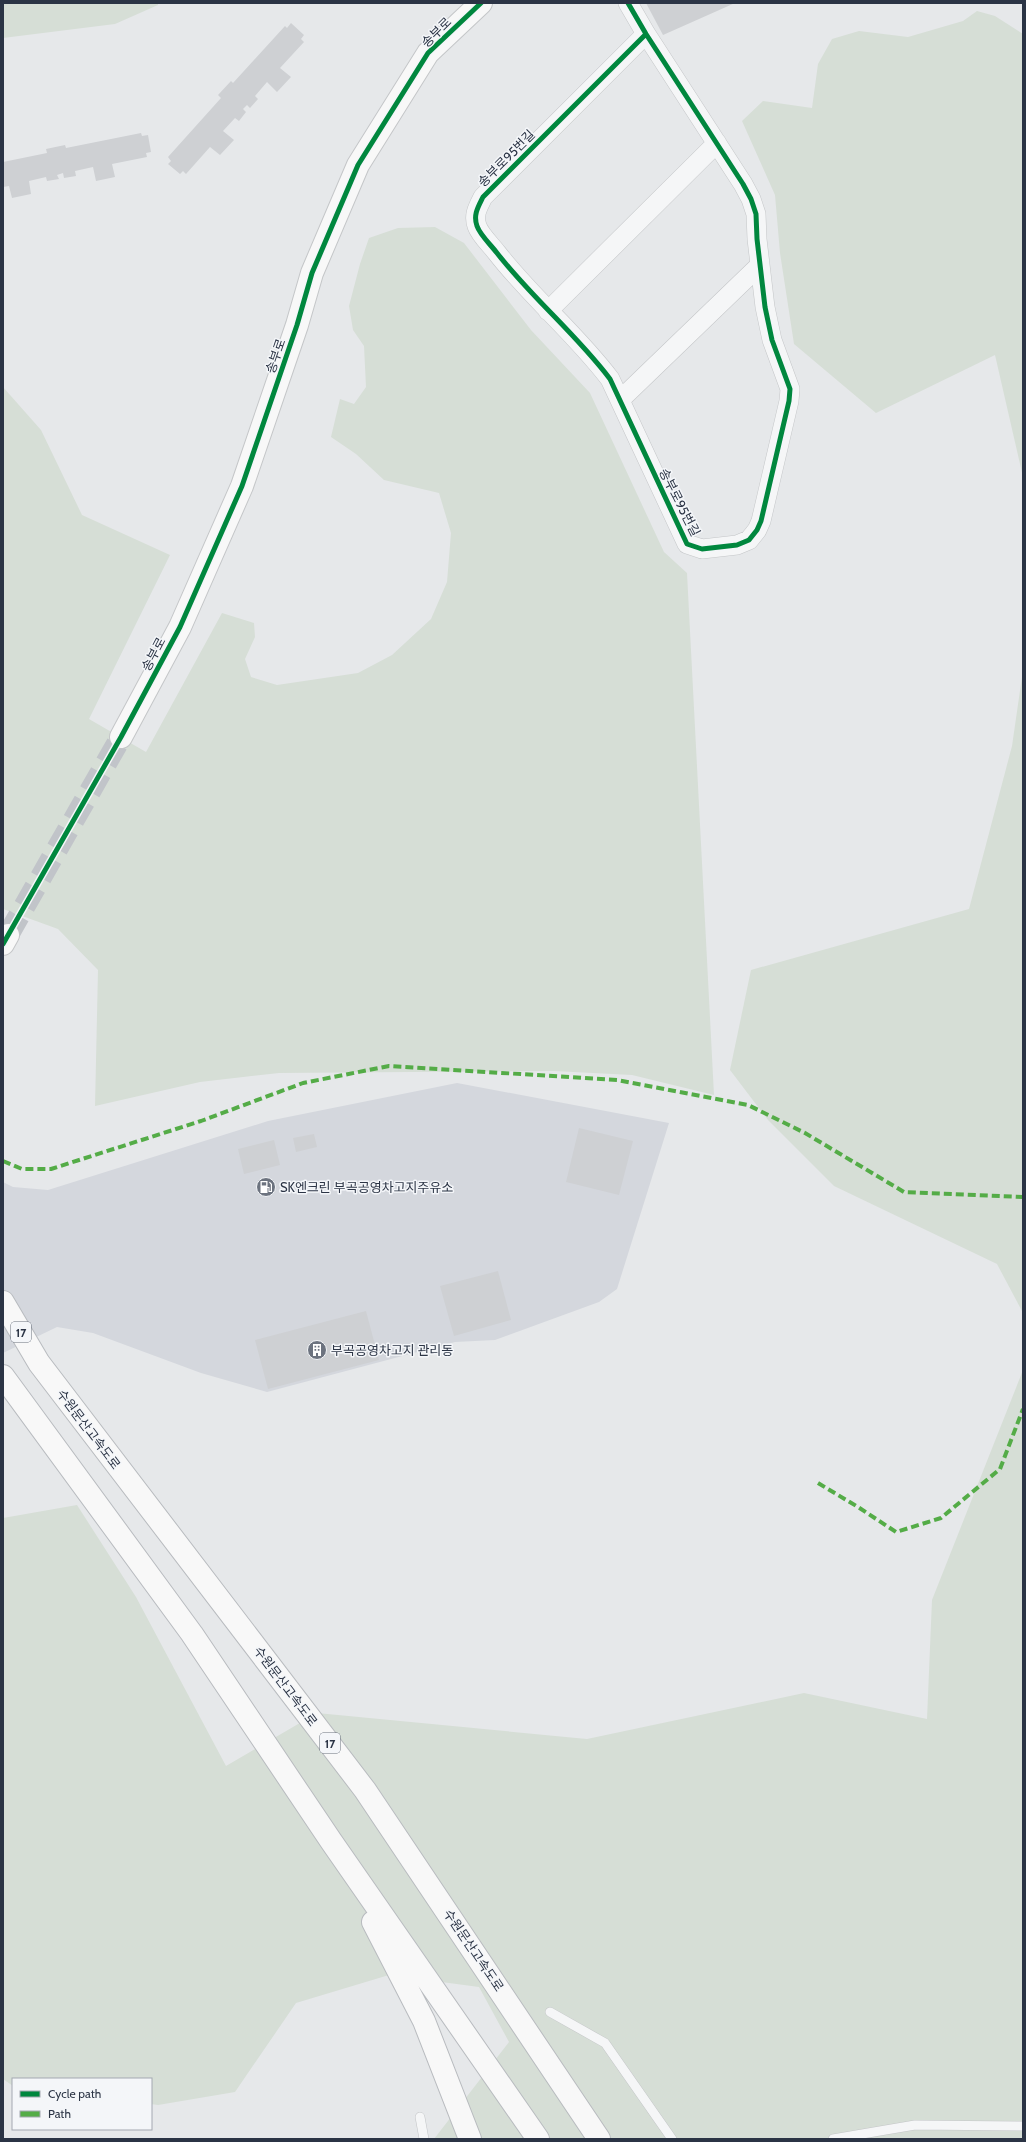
<svg xmlns="http://www.w3.org/2000/svg" width="1026" height="2142" viewBox="0 0 1026 2142" font-family="Cabin,'Noto Sans KR',sans-serif">
<rect width="100%" height="100%" fill="#e6e8ea"/>
<path fill="#d4d7dd" d="M457,1083L669,1123L617,1289L599,1302L495,1340L455,1342L267,1392L201,1373L93,1333L57,1327L3,1353V1182L13,1187L48,1190L268,1121Z"/>
<path fill="#d6ded6" d="M3,3H158V5L115,24L3,38Z
M977,11L995,16L1023,34V477L995,355L876,413L794,344L780,253L775,195L742,121L763,101L812,108L818,64L832,39L859,31L908,37L963,21Z
M435,227L464,243L531,330L590,393L664,552L687,573L714,1095L632,1075L554,1071L279,1073L200,1082L95,1106L98,970L58,929L3,909V387L41,430L82,515L170,555L89,719L146,752L222,613L254,623L255,637L245,659L251,677L277,685L358,673L392,655L431,619L447,582L451,533L439,493L384,480L356,454L331,437L340,399L354,404L366,387L364,346L353,330L349,306L360,264L369,238L398,228Z
M1023,670V1313L997,1264L834,1186L768,1120L730,1070L751,970L969,909L1012,746Z
M1023,1370V2139H434L509,2042L479,1987L389,1975L296,2003L235,2092L158,2105L151,2104V2079H13V2086L3,2079V1518L77,1505L136,1597L226,1766L317,1713L587,1739L804,1693L927,1719L932,1600Z"/>
<path fill="#ced0d3" d="M646,3H735L663,35Z
M291,23L304,35L301,39L304,42L280,68L291,77L277,92L267,82L255,96L258,99L250,108L247,105L243,109L246,112L239,121L235,118L223,131L234,140L220,155L210,147L186,174L183,171L180,174L168,164L171,161L168,157L221,98L218,95L231,81L233,83L285,26L287,28Z
M141,133L142,136L148,135L151,152L146,153L147,157L112,164L115,177L96,181L93,167L75,171L76,176L64,178L63,173L57,175L59,179L47,181L46,177L29,181L31,194L12,198L9,186L3,187V162L47,153L46,149L65,145L66,148Z
M579,1128L633,1141L619,1195L566,1182Z
M314,1134L317,1147L296,1152L293,1138Z
M274,1140L280,1165L244,1174L238,1149Z
M498,1271L511,1320L454,1336L440,1286Z
M366,1311L379,1360L268,1389L255,1340Z"/>
<g fill="none" stroke-linecap="round" stroke-linejoin="round">
<path stroke="#c1c4c9" stroke-width="22" stroke-dasharray="22 11" stroke-linecap="butt" d="M8,935L121,737"/>
<g stroke="#c4c6c8" stroke-width="10">
<path id="lane" d="M550,2012L605,2043L672,2139
M420,2117L424,2139
M833,2139L915,2125L1023,2126"/>
</g>
<g stroke="#c4c6c8" stroke-width="20">
<path id="street" d="M628,3L646,34L743,184L751,199L756,214L757,239L765,307L772,340L790,389L789,401L761,521L757,530L749,540L737,545L702,549L687,544L610,379C576,334 532,298 497,253C491,245 480,235 477,226C473,215 478,207 483,197L646,34
M548,311L717,143
M620,400L760,265"/>
</g>
<g stroke="#c4c6c8" stroke-width="24">
<path id="secondary" d="M121,737L180,627L242,486L297,325L312,273L358,165L428,53L481,3
M3,944L8,935"/>
</g>
<g stroke="#b8bbbf" stroke-width="24">
<path id="highway" d="M3,1302L39,1363L365,1790L599,2139
M3,1376L192,1634L331,1841L538,2139
M373,1922L424,2021L470,2139"/>
</g>
<use href="#lane" stroke="#f5f6f7" stroke-width="9"/>
<use href="#street" stroke="#f5f6f7" stroke-width="19"/>
<use href="#secondary" stroke="#f8f8f8" stroke-width="22"/>
<use href="#highway" stroke="#f8f8f8" stroke-width="22"/>
<path stroke="#54ac47" stroke-width="4" stroke-dasharray="8 4" stroke-linecap="butt" d="M3,1161L22,1169H51L201,1121L303,1083L389,1066L617,1080L748,1105L805,1133L904,1192L1023,1197
M818,1483L858,1507L896,1532L941,1518L1000,1469L1023,1409"/>
<g stroke="#f4f6f9" stroke-width="8">
<path id="cycleway" d="M628,3L646,34L743,184L751,199L756,214L757,239L765,307L772,340L790,389L789,401L761,521L757,530L749,540L737,545L702,549L687,544L610,379C576,334 532,298 497,253C491,245 480,235 477,226C473,215 478,207 483,197L646,34
M3,944L121,737L180,627L242,486L297,325L312,273L358,165L428,53L481,3"/>
</g>
<use href="#cycleway" stroke="#00873e" stroke-width="5"/>
</g>
<defs>
<g id="fuel-disc" transform="scale(1)"><circle r="9.5" fill="#6c737f" stroke="#f4f6f9"/><path d="M-5.5-6h7V0h2V4h1.3V-2.5L3-4.5l.8-.8L6-3V5H2.5V1h-1V6h-7ZM-4.2-4.7v3.2H.2V-4.7Z" fill="#fff"/></g>
<g id="building-disc" transform="scale(1)"><circle r="9.5" fill="#6c737f" stroke="#f4f6f9"/><path d="M-4-6H4V6H1V3H-1V6H-4ZM-2.5-4.3h1.7v1.8h-1.7ZM.8-4.3h1.7v1.8H.8ZM-2.5-1h1.7V.8h-1.7ZM.8-1h1.7V.8H.8Z" fill="#fff"/></g>
</defs>
<g fill-rule="evenodd">
<use href="#fuel-disc" x="266" y="1187"/>
<use href="#building-disc" x="317" y="1350"/>
</g>
<g text-anchor="middle" dominant-baseline="central" stroke-width="3" stroke-linejoin="round" paint-order="stroke">
<g fill="#f4f6f9" stroke="#676e7b" stroke-width="1">
<rect x="11" y="1322" width="20" height="20" rx="3"/>
<rect x="320" y="1733" width="20" height="20" rx="3"/>
</g>
<g font-size="12" font-weight="bold" fill="#2b3445">
<text x="21" y="1332">17</text>
<text x="330" y="1743">17</text>
</g>
<g font-size="13" fill="#2b3445" stroke="#f4f6f9">
<text transform="translate(436 32) rotate(-45)">송부로</text>
<text transform="translate(506 158) rotate(-45)">송부로95번길</text>
<text transform="translate(275 356) rotate(-71)">송부로</text>
<text transform="translate(680 502) rotate(63)">송부로95번길</text>
<text transform="translate(153 654) rotate(-62)">송부로</text>
<text transform="translate(89 1429) rotate(53)">수원문산고속도로</text>
<text transform="translate(286 1686) rotate(53)">수원문산고속도로</text>
<text transform="translate(474 1950) rotate(56)">수원문산고속도로</text>
</g>
<g font-size="13" fill="#2b3445" stroke="#f4f6f9" text-anchor="start">
<text x="280" y="1187">SK엔크린 부곡공영차고지주유소</text>
<text x="331" y="1350">부곡공영차고지 관리동</text>
</g>
</g>
<rect width="1026" height="2142" fill="none" stroke="#2b3445" stroke-width="8"/>
<rect x="12" y="2078" width="140" height="52" fill="#f4f6f9" stroke="#a4a8b1"/>
<rect x="20" y="2091" width="20" height="6" fill="#00873e" stroke="#a4a8b1"/>
<text x="48" y="2098" font-size="12" fill="#2b3445">Cycle path</text>
<rect x="20" y="2111" width="20" height="6" fill="#54ac47" stroke="#a4a8b1"/>
<text x="48" y="2118" font-size="12" fill="#2b3445">Path</text>
</svg>
